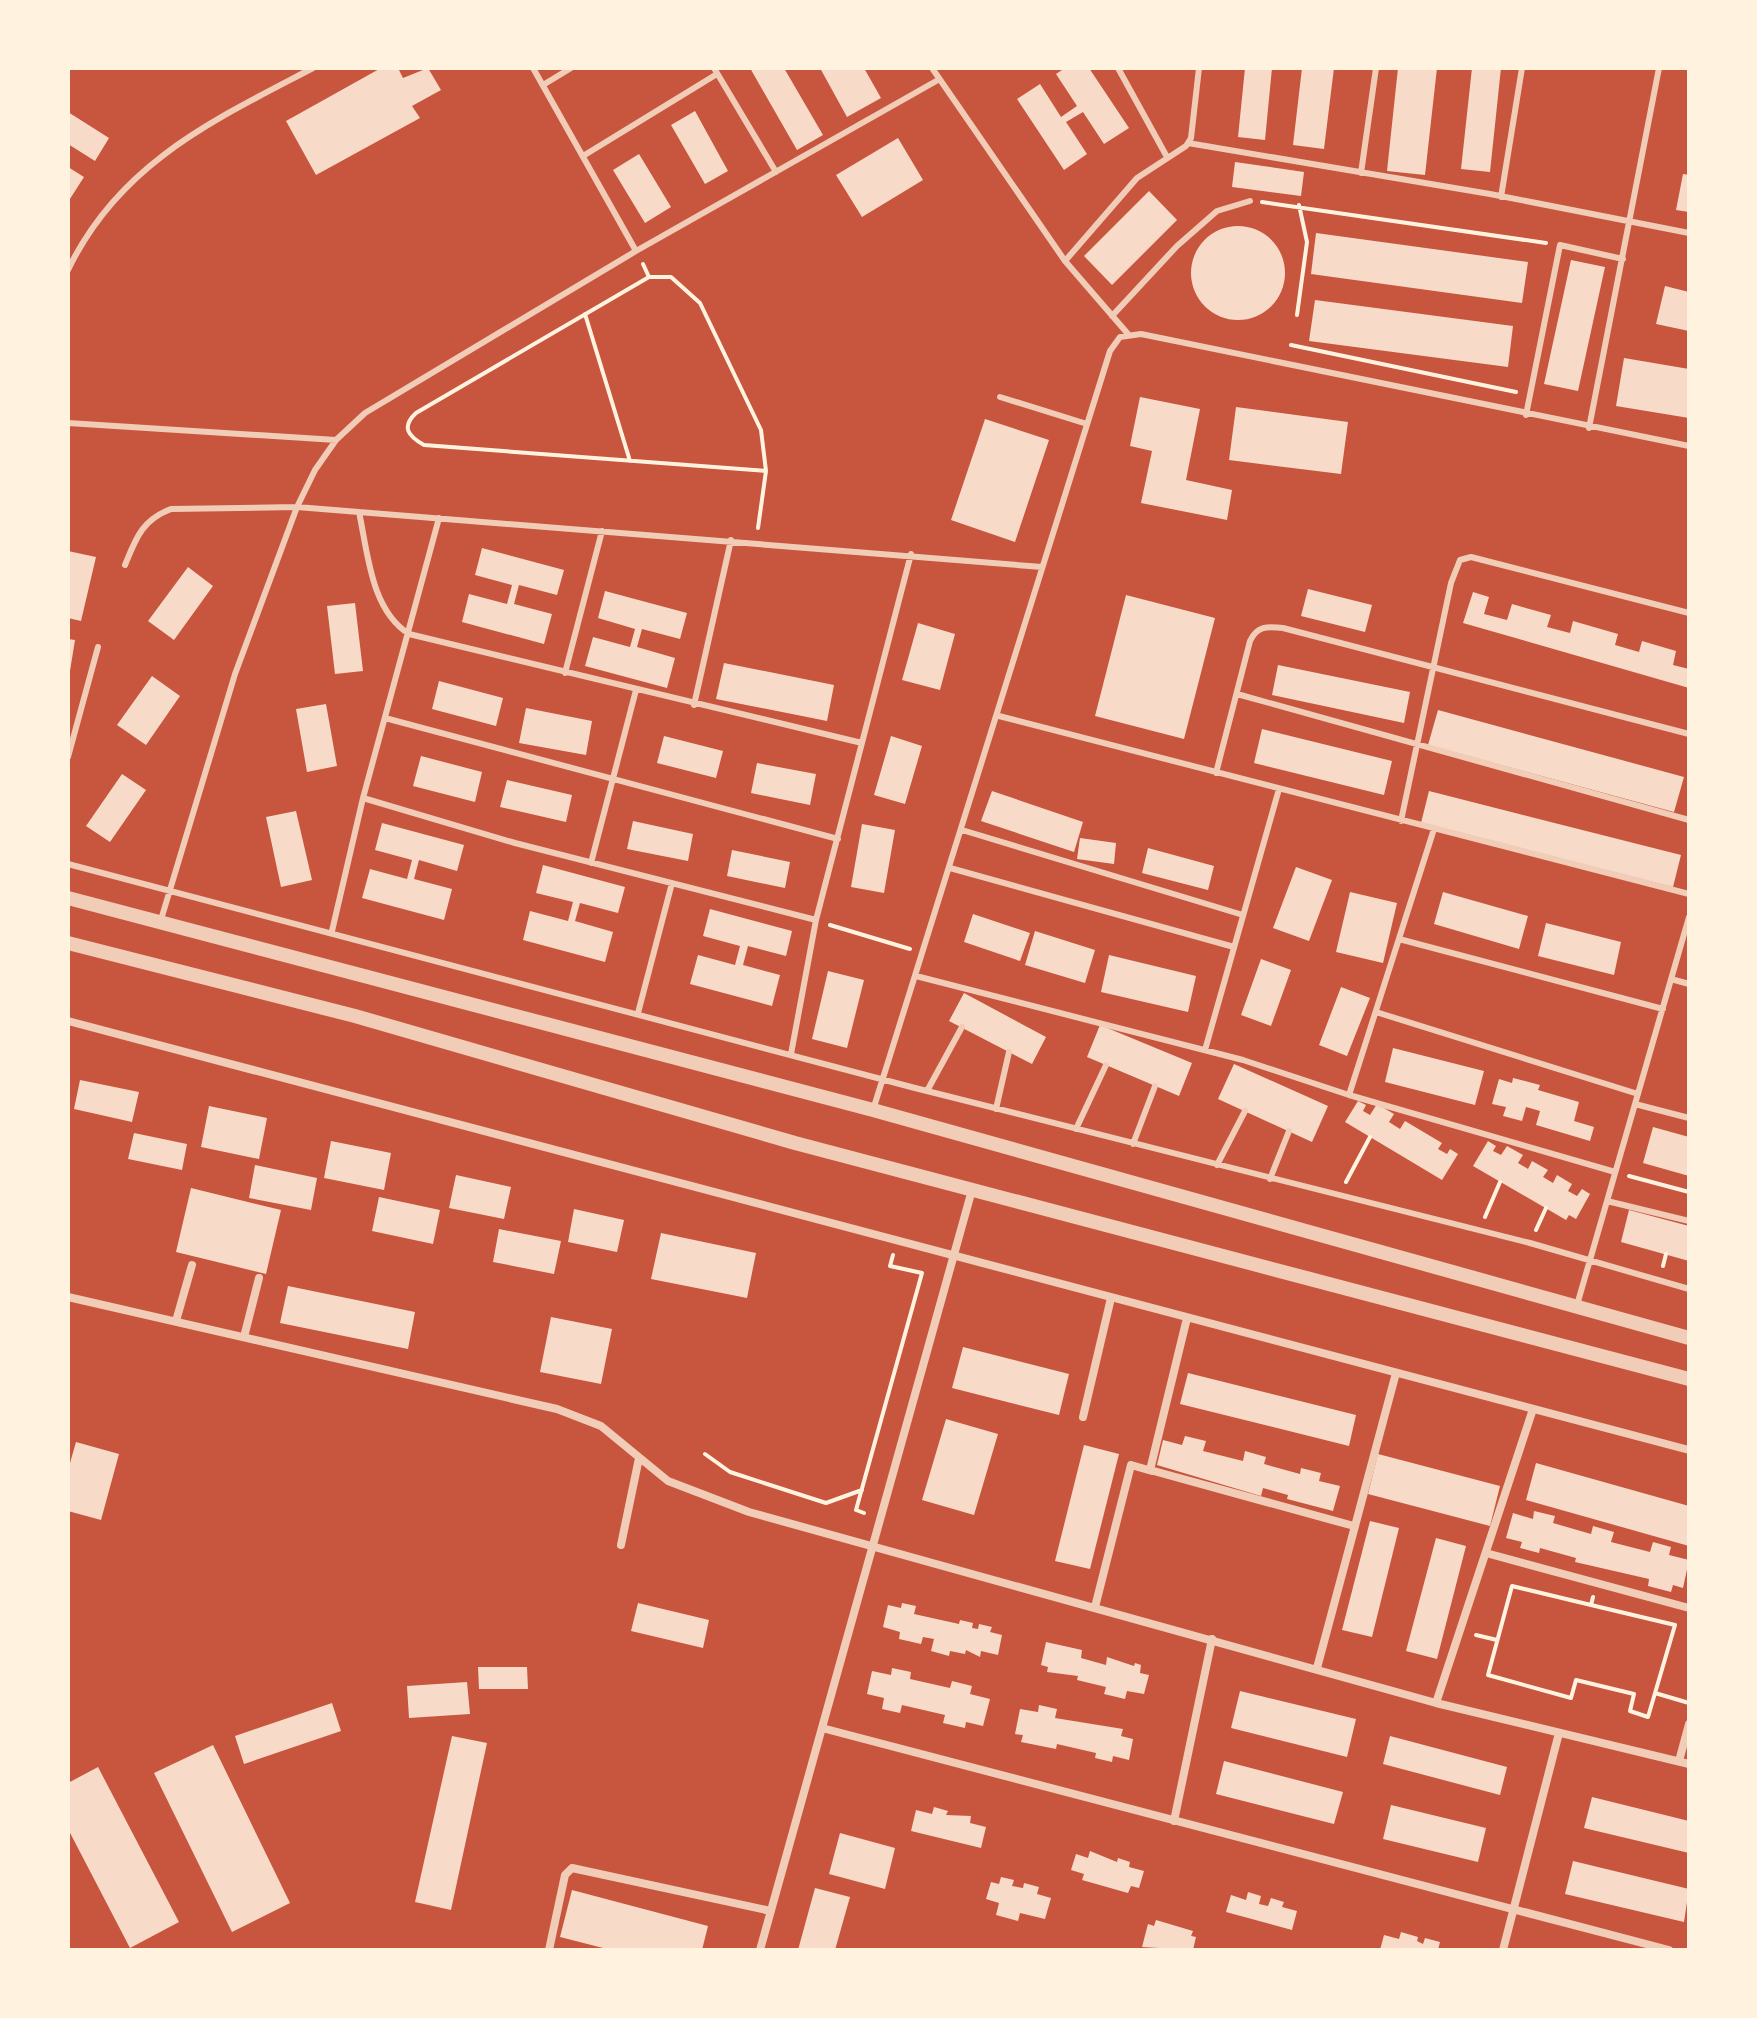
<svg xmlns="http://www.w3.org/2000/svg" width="1757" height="2018" viewBox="0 0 1757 2018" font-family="'Space Grotesk',sans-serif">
<rect width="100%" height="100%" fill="#c8553d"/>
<path fill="#f7dbc8" d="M381,68H398L403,78L428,68L441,90L412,106L420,118L316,175L286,121Z
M750,68H784L823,135L797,150Z
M820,68H864L881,98L847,117Z
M1065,68H1089L1129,128L1104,144L1083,112L1066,122L1087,154L1064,170L1017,99L1040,84L1061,117L1077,106L1056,74Z
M1245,68H1272L1265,140L1238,137Z
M1302,68H1334L1324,149L1293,145Z
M1398,68H1437L1425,175L1387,171Z
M1472,68H1501L1490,172L1461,169Z
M695,111L728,171L705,184L671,125Z
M68,112L109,138L95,161L68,144Z
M898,138L923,180L862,217L836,175Z
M639,154L671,207L645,223L613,170Z
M1235,162L1304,172L1301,196L1232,187Z
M68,167L84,177L68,202Z
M1683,174L1689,175V212L1676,210Z
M1149,191L1177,220L1112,285L1084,256Z
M1191 273a47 47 0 1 1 94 0a47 47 0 1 1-94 0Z
M1316,233L1528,262L1522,303L1311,274Z
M1571,260L1605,267L1578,391L1544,384Z
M1665,286L1689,292V331L1656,324Z
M1315,300L1513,326L1508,367L1309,341Z
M1624,358L1689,369V418L1616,406Z
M1140,397L1200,409L1186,480L1232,490L1227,520L1141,503L1152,451L1130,446Z
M1236,407L1348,422L1341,474L1229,460Z
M985,419L1049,440L1015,542L951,520Z
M482,548L564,570L557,595L519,585L514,604L552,614L544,644L462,622L469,594L507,604L512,585L475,575Z
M68,551L96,557L81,621L68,618Z
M188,567L213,586L174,640L148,621Z
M1308,589L1372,605L1365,632L1301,616Z
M605,591L687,613L680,639L642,629L637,647L675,658L667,688L585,666L593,637L630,647L635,629L598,618Z
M1473,592L1489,597L1484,614L1507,620L1512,604L1551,615L1547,627L1570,633L1573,621L1618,634L1615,645L1639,652L1642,641L1676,651L1673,665L1689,669V688L1463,623Z
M1126,595L1215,618L1184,739L1095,716Z
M355,603L363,671L335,674L327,606Z
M918,623L955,634L940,690L902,680Z
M68,639L75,640L70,671H68Z
M724,663L834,685L827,721L716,699Z
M1278,665L1410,692L1404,723L1272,695Z
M152,676L180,696L146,745L117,725Z
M439,681L503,698L496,726L432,709Z
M326,704L337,766L307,772L296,709Z
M526,708L592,721L586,755L519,743Z
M1438,710L1684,777L1674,812L1428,745Z
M1262,729L1392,761L1384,795L1254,763Z
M664,736L723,751L716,778L657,763Z
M891,736L922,746L905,804L874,795Z
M421,756L482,772L475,802L413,786Z
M757,763L816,774L810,805L751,793Z
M122,774L146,790L110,842L86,826Z
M507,780L572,795L566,822L500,807Z
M992,791L1083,822L1074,852L981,821Z
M1429,791L1681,855L1673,887L1421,823Z
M296,811L312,880L281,887L266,817Z
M633,821L693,834L688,861L627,849Z
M382,823L464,845L457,871L419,860L414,879L452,889L444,920L362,898L370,869L407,879L412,860L375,850Z
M862,824L895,830L884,893L851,887Z
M1080,838L1116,843L1114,864L1077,859Z
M1148,848L1214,866L1208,890L1142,873Z
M732,850L790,862L785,888L727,876Z
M543,865L625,887L618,913L580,903L575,921L613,932L605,962L523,940L530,911L568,921L573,902L536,893Z
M1296,867L1332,880L1309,941L1273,928Z
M1350,892L1397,903L1383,963L1336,952Z
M1443,892L1528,916L1519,949L1434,924Z
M710,909L792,931L786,956L748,946L743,965L780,975L772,1006L690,984L698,955L735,965L740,946L703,936Z
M973,914L1030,933L1020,961L964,942Z
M1546,923L1621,942L1614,975L1538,956Z
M1035,931L1095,950L1085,983L1025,965Z
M1109,955L1196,976L1188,1012L1101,992Z
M1261,959L1291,970L1271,1026L1241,1015Z
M828,971L864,980L847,1048L812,1039Z
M1341,987L1370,998L1347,1056L1319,1045Z
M964,993L1046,1037L1032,1064L949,1021Z
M1100,1025L1192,1063L1179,1096L1087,1057Z
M1393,1048L1484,1071L1475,1105L1385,1082Z
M1234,1064L1328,1106L1312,1142L1218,1099Z
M1513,1078L1540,1085L1538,1090L1579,1102L1574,1121L1594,1127L1590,1141L1536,1125L1540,1111L1526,1107L1522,1121L1503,1116L1506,1107L1492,1104L1499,1079L1512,1083Z
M80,1080L139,1092L132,1122L74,1109Z
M1358,1101L1366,1105L1363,1111L1370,1115L1377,1104L1394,1114L1389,1122L1400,1129L1405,1121L1442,1143L1438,1149L1447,1154L1450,1149L1458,1154L1442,1180L1345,1122Z
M209,1106L267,1118L259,1159L201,1147Z
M1653,1127L1689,1137V1176L1643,1163Z
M134,1133L187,1144L182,1170L128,1159Z
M331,1141L391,1153L384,1190L324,1178Z
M1488,1141L1496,1146L1493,1151L1501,1155L1507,1146L1523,1155L1518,1163L1528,1169L1532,1161L1548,1170L1543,1177L1553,1183L1557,1175L1572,1184L1568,1191L1577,1196L1582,1189L1590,1194L1576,1219L1569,1215L1566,1220L1473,1166Z
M255,1165L317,1178L311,1210L249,1198Z
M456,1175L511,1187L504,1219L449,1208Z
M191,1188L281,1210L266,1274L176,1252Z
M379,1197L440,1210L433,1244L372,1231Z
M574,1209L624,1220L617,1252L568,1242Z
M1629,1210L1689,1226V1261L1621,1242Z
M499,1229L561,1241L554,1274L493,1262Z
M661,1233L756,1253L747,1298L651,1279Z
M288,1286L415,1312L408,1349L280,1323Z
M551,1317L612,1329L601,1384L540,1372Z
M963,1347L1069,1374L1059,1415L952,1388Z
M1188,1373L1356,1415L1349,1446L1180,1404Z
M946,1419L998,1434L974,1515L922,1500Z
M1185,1436L1206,1441L1203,1451L1243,1461L1245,1451L1266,1457L1264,1464L1300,1474L1301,1468L1321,1473L1319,1481L1340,1486L1333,1511L1287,1499L1288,1495L1263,1488L1261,1496L1157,1465L1163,1440L1182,1445Z
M76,1442L119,1454L101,1520L68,1511V1470Z
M1084,1445L1119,1454L1090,1569L1055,1561Z
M1378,1454L1500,1486L1490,1526L1368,1494Z
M1536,1463L1689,1506V1546L1526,1500Z
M1534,1511L1555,1516L1553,1523L1591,1534L1593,1526L1614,1532L1611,1542L1650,1552L1653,1542L1671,1547L1669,1555L1689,1560L1683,1588L1673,1585L1671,1592L1648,1586L1649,1579L1575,1562L1576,1558L1540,1548L1539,1553L1520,1548L1522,1542L1506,1538L1513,1513L1533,1519Z
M1370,1521L1399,1528L1372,1637L1342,1630Z
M1436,1538L1466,1546L1437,1659L1406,1651Z
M638,1603L709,1620L703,1648L631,1631Z
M902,1603L916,1606L914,1614L959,1624L960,1620L973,1623L972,1628L978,1629L979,1624L992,1627L990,1632L1002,1635L998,1655L981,1651L980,1657L966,1650L965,1654L950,1651L949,1656L931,1651L934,1639L923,1637L921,1644L899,1639L900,1632L883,1627L888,1605L901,1608Z
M1046,1642L1082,1650L1081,1658L1106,1665L1107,1657L1134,1666L1135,1663L1141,1665L1140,1673L1149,1675L1144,1694L1127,1691L1125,1699L1104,1694L1106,1687L1077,1680L1078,1676L1047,1672L1048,1667L1041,1665Z
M478,1667H527L528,1689H479Z
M892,1668L911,1672L910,1679L950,1688L952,1681L972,1686L970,1694L990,1699L983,1726L966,1722L965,1728L943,1723L945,1715L902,1705L900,1713L882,1709L884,1698L867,1694L872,1671L891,1675Z
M467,1682L470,1714L409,1718L407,1686Z
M1240,1691L1356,1719L1347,1757L1231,1728Z
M332,1703L341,1731L244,1764L235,1736Z
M1039,1705L1057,1709L1055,1718L1123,1729L1121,1736L1133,1739L1129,1760L1113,1756L1112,1762L1095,1758L1096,1753L1057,1744L1056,1749L1021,1742L1023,1735L1015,1734L1020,1709L1038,1712Z
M452,1736L487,1743L451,1910L415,1902Z
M1390,1736L1507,1767L1500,1795L1383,1764Z
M213,1745L290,1903L232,1932L154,1773Z
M1224,1761L1343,1792L1334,1824L1216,1794Z
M98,1767L179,1922L130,1948L68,1829V1783Z
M1592,1797L1689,1821V1853L1584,1828Z
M1391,1805L1486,1828L1478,1862L1383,1839Z
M934,1807L948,1811L946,1815L971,1816L970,1823L986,1827L981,1848L911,1831L916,1810L932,1814Z
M840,1833L895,1848L885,1889L829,1874Z
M1090,1851L1117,1862L1118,1858L1130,1862L1129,1867L1144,1871L1139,1888L1131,1886L1128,1893L1082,1880L1084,1874L1071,1870L1076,1854L1088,1858Z
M1573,1861L1689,1889L1684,1922L1565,1894Z
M1001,1877L1014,1880L1012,1886L1023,1888L1024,1883L1039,1887L1037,1894L1051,1898L1045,1919L1020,1913L1018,1921L996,1915L999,1903L986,1899L991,1882L999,1884Z
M815,1888L850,1897L835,1950H798Z
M572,1890L708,1926L702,1950H611L560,1937Z
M1248,1892L1261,1896L1259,1904L1268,1906L1271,1898L1284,1902L1282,1907L1297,1911L1292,1930L1226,1912L1231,1895L1246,1900Z
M1156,1920L1193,1931L1191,1936L1196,1937L1193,1950L1142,1947L1148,1924L1154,1926Z
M1401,1932L1418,1937L1417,1941L1423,1944L1425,1938L1440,1942L1438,1950H1380L1384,1935L1399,1939Z"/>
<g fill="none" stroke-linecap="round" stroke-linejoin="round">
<path stroke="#fff3e0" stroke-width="4" d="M1262,202L1546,243
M643,264L649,277L416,413C401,427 408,436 424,445L766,471L761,430L700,303L671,277H649
M585,314L630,461
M1297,315L1307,242L1299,205
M1291,345L1516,392
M758,528L766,471
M830,925L910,949
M1629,1176L1689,1192
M1346,1182L1370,1137
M1485,1217L1500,1182
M1536,1230L1546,1208
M1663,1266L1666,1254
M705,1454L730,1472L826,1503L862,1490
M864,1513L856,1510L922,1273L890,1266L893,1255
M1591,1605L1675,1625L1648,1717L1630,1711L1634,1694L1576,1680L1571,1698L1488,1675L1512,1586L1591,1605L1593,1597
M1476,1635L1497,1640
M1655,1693L1689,1703"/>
<path stroke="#f1ccb7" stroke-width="6" d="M533,68L636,251
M714,68L776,172
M932,68L1065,261L1128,334
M1118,68L1167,157
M543,85L571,68
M1188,143L1490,194L1689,233
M583,156L717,74
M1361,173L1376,68
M1501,197L1522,68
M1065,261L1137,178L1186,146L1191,138L1199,68
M68,270C119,163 214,120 313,68
M1112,316L1177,246L1217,211L1250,201
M1000,397L1087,424
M1526,415L1560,245L1623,259
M68,423L336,440
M1589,428L1659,68
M359,512C368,554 371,610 409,634L862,743
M125,565C136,538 142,520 171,509L297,507L1042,567
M565,673L602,531
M1237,694L1689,820
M694,705L731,540
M999,716L1689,894
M385,718L838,839
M68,757L98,647
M1216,773L1250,641C1257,626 1267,626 1283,628L1689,734
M363,798L515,843L816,920
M1401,821L1451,583L1460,560L1471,557L1689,613
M962,830L1243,915
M591,863L636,690
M68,864L915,1088L1530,1243L1689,1289
M950,868L1234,947
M160,923L235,674L297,507L315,470L336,440L365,413L636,251L938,80
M332,931L363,798L439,518
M1399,939L1663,1009
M916,976L1243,1060L1349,1095L1615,1172
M1671,979L1689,984
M1376,1012L1638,1094
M638,1013L672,883
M1205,1050L1279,789
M791,1054L816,920L911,554
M927,1091L962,1027
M1349,1095L1434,829
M1635,1104L1689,1118
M996,1109L1009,1052
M873,1110L1110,351L1120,337L1141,334L1689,446
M1076,1129L1106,1065
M1133,1144L1155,1086
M1217,1165L1245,1111
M1270,1179L1289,1131
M1607,1201L1689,1221
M1577,1305L1689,917"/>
<path stroke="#f1ccb7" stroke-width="8" d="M68,1021L1689,1450
M68,1297L557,1409L601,1426L668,1481L749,1512L1436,1703L1689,1764
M1187,1318L1150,1470L1354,1526
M176,1321L192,1265
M244,1337L259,1278
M1083,1417L1111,1298
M621,1545L639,1458
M1486,1553L1689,1608
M1095,1607L1131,1465L1152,1471
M1317,1668L1396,1373
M1436,1703L1533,1409
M822,1728L1669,1950
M1679,1761L1689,1724
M1174,1821L1212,1639
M549,1950L565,1875L572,1868L771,1911
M760,1950L972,1190
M1503,1950L1559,1733"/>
<path stroke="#f1ccb7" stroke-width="14" d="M68,898L873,1110L1689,1338
M68,943L355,1016L795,1143L1689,1379"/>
</g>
<rect width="1757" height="2018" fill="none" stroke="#fff3e0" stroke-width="140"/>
</svg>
